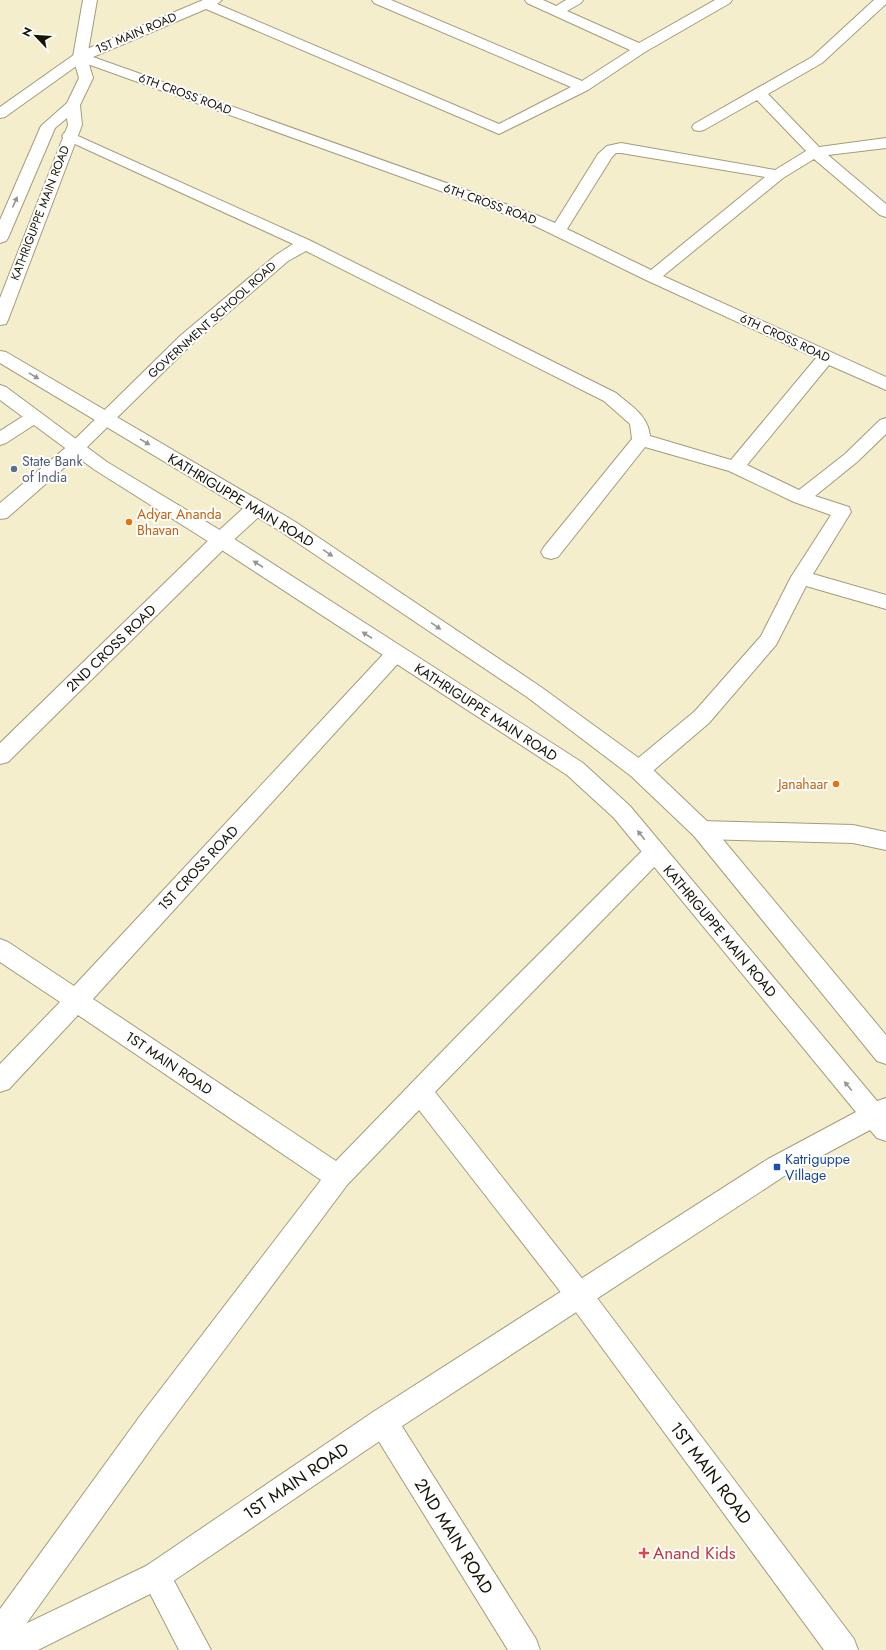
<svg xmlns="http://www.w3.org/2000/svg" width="886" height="1650" viewBox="0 0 886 1650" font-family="Jost,sans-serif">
<rect width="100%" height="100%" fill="#f5eecc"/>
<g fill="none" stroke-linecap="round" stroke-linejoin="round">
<g stroke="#a39c7d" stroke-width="2">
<path id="street" d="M203,0H222L217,4L499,124L571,87L374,3L372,0H391L582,81L630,50L527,3L525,0H543L556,6L566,0H583L581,3L567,11L639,43L715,0H732L730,3L645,52L588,90L499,134L206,9L93,57L539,216L555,223L598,154L607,146L621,143L775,170L806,151L757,100L704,130L699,131L694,130L692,127L694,124L812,57L874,0H886V4L822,63L768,94L819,147L886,138V148L828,155L886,204V217L880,215L814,159L783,178L663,276L886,377V390L829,365L747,465L799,490L845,454L880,420L886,418V434L857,462L815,496L849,507L851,512L813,574L886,595V609L806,586L776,645L709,723L647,776L639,778L631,776L628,770L631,764L695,711L761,636L791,577L831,515L794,502L729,471L645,447L558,557L551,559L544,557L541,552L544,547L632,439L630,424L604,401L306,251L288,261L192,344L82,452L7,518L0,519V503L70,444L180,336L276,255L293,244L64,139L62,136L64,133L69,132L311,241L616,393C631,406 648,415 650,436L731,460L816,358L646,280L527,222L82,62L5,117L0,118V107L75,54ZM616,153H621L765,177L651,270L567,229L612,157Z
M34,411L40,413L43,417L40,421L6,443L0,445V431L28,413Z
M256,502L263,503L265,508L263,513L228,545L8,762L0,764V743L214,535L249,503Z
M396,646L403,648L406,653L403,658L93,999L336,1161L464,1029L647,846L655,843L663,846L666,852L663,858L435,1092L588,1286L854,1639L858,1650H824L570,1304L419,1110L347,1185L160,1436L11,1645L0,1649V1609L140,1416L321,1180L78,1015L9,1089L0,1092V1064L60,1002L0,962V939L8,942L74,986L389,648Z
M702,821L853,825L886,832V850L853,843L702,839L694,836L691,830L694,824Z
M383,1408L393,1412L536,1639L540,1650H508L373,1432L369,1422L373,1412Z
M156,1561L166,1566L211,1650H179L141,1576L146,1566Z"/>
</g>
<g stroke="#a39c7d" stroke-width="2">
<path id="secondary" d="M83,0H97L87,57L93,78L80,105L82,125L8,320L6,324L0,325V298L68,125L67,118L55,128L8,238L6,241L0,243V220L41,126L67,103L79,78L73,57Z
M0,351L6,352L294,521L541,687L647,764L710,824L886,1035V1064L877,1061L694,836L631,776L527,697L280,531L0,363Z
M0,385L6,387L107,462L228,535L583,763L630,806L877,1101L886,1098V1141L877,1138L870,1130L786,1175L393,1432L166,1586L38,1650H0V1636L146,1566L373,1412L768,1159L856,1112L614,818L567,775L214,545L95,470L0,400Z"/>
</g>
<use href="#street" fill="#fff" fill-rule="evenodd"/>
<use href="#secondary" fill="#fff" fill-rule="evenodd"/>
</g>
<defs><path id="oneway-solid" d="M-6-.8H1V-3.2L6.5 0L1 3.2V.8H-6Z"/></defs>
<g fill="#96958f">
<use href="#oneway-solid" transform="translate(15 202) rotate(-66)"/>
<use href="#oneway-solid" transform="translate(34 376) rotate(31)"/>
<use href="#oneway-solid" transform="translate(145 442) rotate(31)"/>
<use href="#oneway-solid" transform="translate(328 553) rotate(34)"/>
<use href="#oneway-solid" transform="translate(258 564) rotate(-147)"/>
<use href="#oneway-solid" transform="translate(436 626) rotate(34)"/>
<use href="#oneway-solid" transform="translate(367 635) rotate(-147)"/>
<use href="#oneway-solid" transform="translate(641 835) rotate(-129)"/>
<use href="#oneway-solid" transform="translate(848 1086) rotate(-130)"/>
</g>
<circle fill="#5c6f8a" stroke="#fff" stroke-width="1.5" cx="14" cy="469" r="4"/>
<g fill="#e8710a" stroke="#fff" stroke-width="1.5">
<circle cx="129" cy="522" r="4"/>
<circle cx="836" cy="784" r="4"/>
</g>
<rect fill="#1a4fb4" stroke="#fff" stroke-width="1.5" x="773" y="1163" width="8" height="8" rx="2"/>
<path fill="#e0444e" stroke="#fff" stroke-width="1.5" d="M642 1547h4v4h4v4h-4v4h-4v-4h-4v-4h4z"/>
<g text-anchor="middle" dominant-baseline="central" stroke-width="4" stroke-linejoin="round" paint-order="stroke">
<g font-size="12" fill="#161307" stroke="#fff">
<text transform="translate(136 33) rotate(-23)">1ST MAIN ROAD</text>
<text transform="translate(185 94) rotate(20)">6TH CROSS ROAD</text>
<text transform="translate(490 204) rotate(20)">6TH CROSS ROAD</text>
<text transform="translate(40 213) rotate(-69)">KATHRIGUPPE MAIN ROAD</text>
<text transform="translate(212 320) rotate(-42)">GOVERNMENT SCHOOL ROAD</text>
<text transform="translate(785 338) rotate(25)">6TH CROSS ROAD</text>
</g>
<g font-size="14" fill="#4e5e75" stroke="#fff" text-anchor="start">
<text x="22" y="461">State Bank<tspan x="22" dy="16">of India</tspan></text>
</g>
<g font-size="14" fill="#161307" stroke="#fff">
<text transform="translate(241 500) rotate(31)">KATHRIGUPPE MAIN ROAD</text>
<text transform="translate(111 648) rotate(-44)">2ND CROSS ROAD</text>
<text transform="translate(486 712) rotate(33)">KATHRIGUPPE MAIN ROAD</text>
<text transform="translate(198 868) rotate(-47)">1ST CROSS ROAD</text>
<text transform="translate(720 931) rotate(50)">KATHRIGUPPE MAIN ROAD</text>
<text transform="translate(169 1063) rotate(34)">1ST MAIN ROAD</text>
</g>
<g font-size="14" fill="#c56008" stroke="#fff" text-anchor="start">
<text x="137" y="514">Adyar Ananda<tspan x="137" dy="16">Bhavan</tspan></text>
<text x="828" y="784" text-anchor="end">Janahaar</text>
</g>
<g font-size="14" fill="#164399" stroke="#fff" text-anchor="start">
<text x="785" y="1159">Katriguppe<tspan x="785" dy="16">Village</tspan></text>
</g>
<g font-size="17" fill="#161307" stroke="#fff">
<text transform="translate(711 1473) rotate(53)">1ST MAIN ROAD</text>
<text transform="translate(296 1481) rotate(-34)">1ST MAIN ROAD</text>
<text transform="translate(454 1536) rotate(58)">2ND MAIN ROAD</text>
</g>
<g font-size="17" fill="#be3a42" stroke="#fff" text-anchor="start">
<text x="653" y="1553">Anand Kids</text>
</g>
</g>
<g transform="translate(36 36) rotate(295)" stroke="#ffffff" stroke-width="3" paint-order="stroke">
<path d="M0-3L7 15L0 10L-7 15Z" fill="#161307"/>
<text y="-6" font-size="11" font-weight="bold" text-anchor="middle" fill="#161307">N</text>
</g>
</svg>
